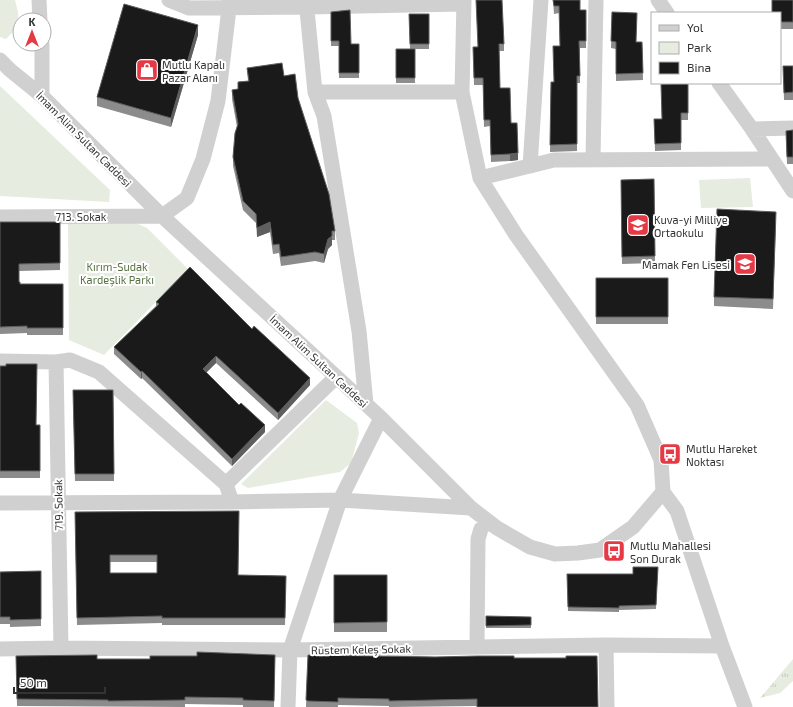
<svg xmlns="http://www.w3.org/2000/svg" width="793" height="707" viewBox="0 0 793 707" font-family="'Exo 2',sans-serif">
<defs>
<pattern id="grass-tufts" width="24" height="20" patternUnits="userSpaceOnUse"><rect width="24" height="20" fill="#e6ecdf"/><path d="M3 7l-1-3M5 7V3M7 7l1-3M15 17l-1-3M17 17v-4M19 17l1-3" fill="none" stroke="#c6cbc0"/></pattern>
</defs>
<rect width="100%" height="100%" fill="#fff"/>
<path fill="url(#grass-tufts)" d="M793,659V681L780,693L760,698Z"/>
<path fill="#e6ecdf" d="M0,0H15C20,20 22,23 6,39L0,37Z
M0,86L110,190L109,202L0,196Z
M750,178L753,207L701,208L699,180Z
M136,223L147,228L188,269L104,355L69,340L68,224Z
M326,400L357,423L359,433L351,463L340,472L248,488L241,484Z"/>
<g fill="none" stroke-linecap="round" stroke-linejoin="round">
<path stroke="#d0d0d0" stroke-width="15" d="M39,0L40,20
M169,0L189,8L307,7L464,4
M306,0L315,92L324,116L359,331L366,404
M464,0L462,92L480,178L516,235L637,405L661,460L663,492L677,511L722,646L745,707
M658,0L667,13
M42,44V96
M0,60L10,70L42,96L162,216L381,418L471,508L497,528L530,547L555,554L578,553L600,550L633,527L663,492
M719,83L752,129L793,191
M315,92H462
M752,129L793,128
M593,159L596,0
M530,166L541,0
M480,178L554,160L772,159
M0,217L162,216L187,198L203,159L218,101L230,0
M0,361L56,362L70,360L99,372L226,484L232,502L340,500L471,508
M56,362L61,648
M226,484L336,377
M0,503L232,502
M606,645L607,707
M477,647L478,539L481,529L487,521
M0,649L61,648L290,650L606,645L722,646
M288,707L290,650L340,500L381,418"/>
</g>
<path fill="#8c8c8c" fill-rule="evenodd" d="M553,0H580V10L586,28V48H580V83H577V151L550,152L551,82H554L560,46L559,13L554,14Z
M793,0V29H780V13Z
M331,12L351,44H359V78H339V46H331Z
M612,12L636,42H642L643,80L616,81V49L611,48Z
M409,14H429V49H415V83H396V49H410Z
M198,35L171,127L97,106V97Z
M504,44V51H499L500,88L511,123L518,160L510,161L491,162L490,126L484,127L483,85H474L473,47Z
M783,66H793V100H784Z
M247,68L284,76L298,98L335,231V240H332V245L328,249L324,263L315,261L281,266L279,253L273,254L270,232L257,237L256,223L243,210L233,166V157L237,127L232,99V90L238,89V82L248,81Z
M688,83V120H681V150L655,151L654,119H662Z
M793,130V164H787L786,131Z
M654,179L655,263L622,264L621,180Z
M776,221L773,309L714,306V297Z
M0,222H60V270L19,271V282L20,284H63V335H27V333L0,334Z
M596,278H668V324H596Z
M156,302L310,385L278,420L216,363L206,372L265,432L232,466L142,378L141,379L114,354V347L156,306Z
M0,366L36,425H40V478H0Z
M73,390H113L114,481H75Z
M75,512L238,575L286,576L285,625H162V623L77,625ZM110,562H157V573H110Z
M658,567L656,609L619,610V612L568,611L567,574H633Z
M41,571V626L10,627V624H0V572Z
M334,575H387V632H334Z
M531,617V628H486V626Z
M275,655L274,707H243V705L185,704V707L17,706L16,656L97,659H150Z
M308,655L514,658L477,706L389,707V706L338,705V707H306Z"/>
<path fill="#5f5f5f" d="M198,25V35L171,127V118Z
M518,153V160L510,161V154Z
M270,222V232L257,237V228Z
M332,236V245L328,249L324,263V254L328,239Z
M216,356V363L203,376V369Z
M142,371V378L141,379V372Z
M310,378V385L278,420V413Z
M265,425V432L232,466V459Z"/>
<path fill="#1a1a1a" stroke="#5f5f5f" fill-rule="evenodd" d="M476,0H502L504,44H499L500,88H510L511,123H517L518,153L510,154L491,155L490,120H484L483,78H474L473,47H478Z
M553,0H580V10H586V41H579L580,76H577V144L550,145L551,82H554L553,46H560L559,6H554Z
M772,0H793V22H780V13H772Z
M124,4L198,25L171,118L97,97Z
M350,10L351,44H359V73H339V41H331V12Z
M612,12L637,13L636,42H642L643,73L616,74V42L611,41Z
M409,14H429V44H410Z
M396,49H415V78H396Z
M282,63L284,76L295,74L298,98L329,194L335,231H332V236L328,239L324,254L315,252L281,257L279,244L273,245L270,222L257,228L256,214L243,201L233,157L235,133L238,124L232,90L238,89V82L249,81L247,68Z
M783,66H793V92L784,93Z
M688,83V113H681V143L655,144L654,119H662L661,84Z
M793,130V157H787L786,131Z
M654,179L655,256L622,257L621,180Z
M717,209L776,212L773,299L714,297Z
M0,222H60V263L19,264V282H20V284H63V328H27V326L0,327Z
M190,267L252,329L254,326L310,378L278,413L216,356L203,369L239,405L241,403L265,425L232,459L142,371L141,372L114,347L159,304L156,302Z
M596,278H668V317H596Z
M6,364H37L36,425H40V471H0V366H6Z
M73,390H113L114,474H75Z
M239,511L238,575L286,576L285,618H162V616L77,618L75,512ZM110,555H157V573H110Z
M633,567H658L656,605L619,606V608L568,607L567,574H633Z
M41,571V619L10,620V617H0V572Z
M334,575H387V622L334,623Z
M486,616L531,617V625L486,626Z
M197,652L275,655L274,701L243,700V698L185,697V700L108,701V700L17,699L16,656L97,655V659H150V656H197Z
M308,655L435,657L477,656H514V658H566V656H597L598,707H477V699L389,701V699L338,698V702L308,701L306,700Z"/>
<defs>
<g id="shop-square" transform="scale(1.15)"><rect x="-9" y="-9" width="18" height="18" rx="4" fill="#e63946" stroke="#fff"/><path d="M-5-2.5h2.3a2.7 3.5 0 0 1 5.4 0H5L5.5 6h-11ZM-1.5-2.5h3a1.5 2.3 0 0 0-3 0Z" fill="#fff"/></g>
<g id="school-square" transform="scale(1.15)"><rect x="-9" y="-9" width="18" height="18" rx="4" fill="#e63946" stroke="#fff"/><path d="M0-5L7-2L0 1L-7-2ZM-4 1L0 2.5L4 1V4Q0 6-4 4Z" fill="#fff"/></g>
<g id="bus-square" transform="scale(1.15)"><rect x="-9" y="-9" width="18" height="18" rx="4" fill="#e63946" stroke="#fff"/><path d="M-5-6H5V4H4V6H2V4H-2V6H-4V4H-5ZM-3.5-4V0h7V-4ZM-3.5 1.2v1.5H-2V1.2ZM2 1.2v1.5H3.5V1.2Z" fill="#fff"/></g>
</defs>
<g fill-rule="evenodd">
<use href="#shop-square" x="147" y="70"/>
<use href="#school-square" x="638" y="225"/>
<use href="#school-square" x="745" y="264"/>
<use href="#bus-square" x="670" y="454"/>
<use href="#bus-square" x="614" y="551"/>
</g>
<g text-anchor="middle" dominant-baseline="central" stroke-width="4" stroke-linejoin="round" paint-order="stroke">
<g font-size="11" fill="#333" stroke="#fff" text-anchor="start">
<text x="162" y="64">Mutlu Kapalı<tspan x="162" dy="13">Pazar Alanı</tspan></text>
<text x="654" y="219">Kuva-yi Milliye<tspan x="654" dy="13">Ortaokulu</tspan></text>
<text x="730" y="264" text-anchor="end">Mamak Fen Lisesi</text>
<text x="686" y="448">Mutlu Hareket<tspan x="686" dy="13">Noktası</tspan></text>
<text x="630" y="545">Mutlu Mahallesi<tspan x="630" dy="13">Son Durak</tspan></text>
</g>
<g font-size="11" fill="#333" stroke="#fff">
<text transform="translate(84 139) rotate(45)">İmam Alim Sultan Caddesi</text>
<text x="81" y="216">713. Sokak</text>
<text transform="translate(319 361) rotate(43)">İmam Alim Sultan Caddesi</text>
<text transform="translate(58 505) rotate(-91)">719. Sokak</text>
<text transform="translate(361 649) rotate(-1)">Rüstem Keleş Sokak</text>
</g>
<g font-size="11" fill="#56703f" stroke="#fff">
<text x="117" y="266">Kırım-Sudak<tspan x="117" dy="13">Kardeşlik Parkı</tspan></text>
</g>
</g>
<rect x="651" y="12" width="130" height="72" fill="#ffffff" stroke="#adadad"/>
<rect x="659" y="25" width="20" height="6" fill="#d0d0d0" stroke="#adadad"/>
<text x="687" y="32" font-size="12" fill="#333333">Yol</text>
<rect x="659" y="42" width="20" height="12" fill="#e6ecdf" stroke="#adadad"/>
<text x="687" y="52" font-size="12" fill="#333333">Park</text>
<rect x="659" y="62" width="20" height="12" fill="#1a1a1a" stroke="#adadad"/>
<text x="687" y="72" font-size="12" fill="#333333">Bina</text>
<g transform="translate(32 32)"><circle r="19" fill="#ffffff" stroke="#adadad"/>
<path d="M0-3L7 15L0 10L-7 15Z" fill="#e63946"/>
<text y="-6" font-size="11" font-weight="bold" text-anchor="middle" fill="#333333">K</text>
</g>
<path d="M14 687v6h91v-6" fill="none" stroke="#333333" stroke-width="2"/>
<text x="20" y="687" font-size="12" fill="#333333" stroke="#ffffff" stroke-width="3" paint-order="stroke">50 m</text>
</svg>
